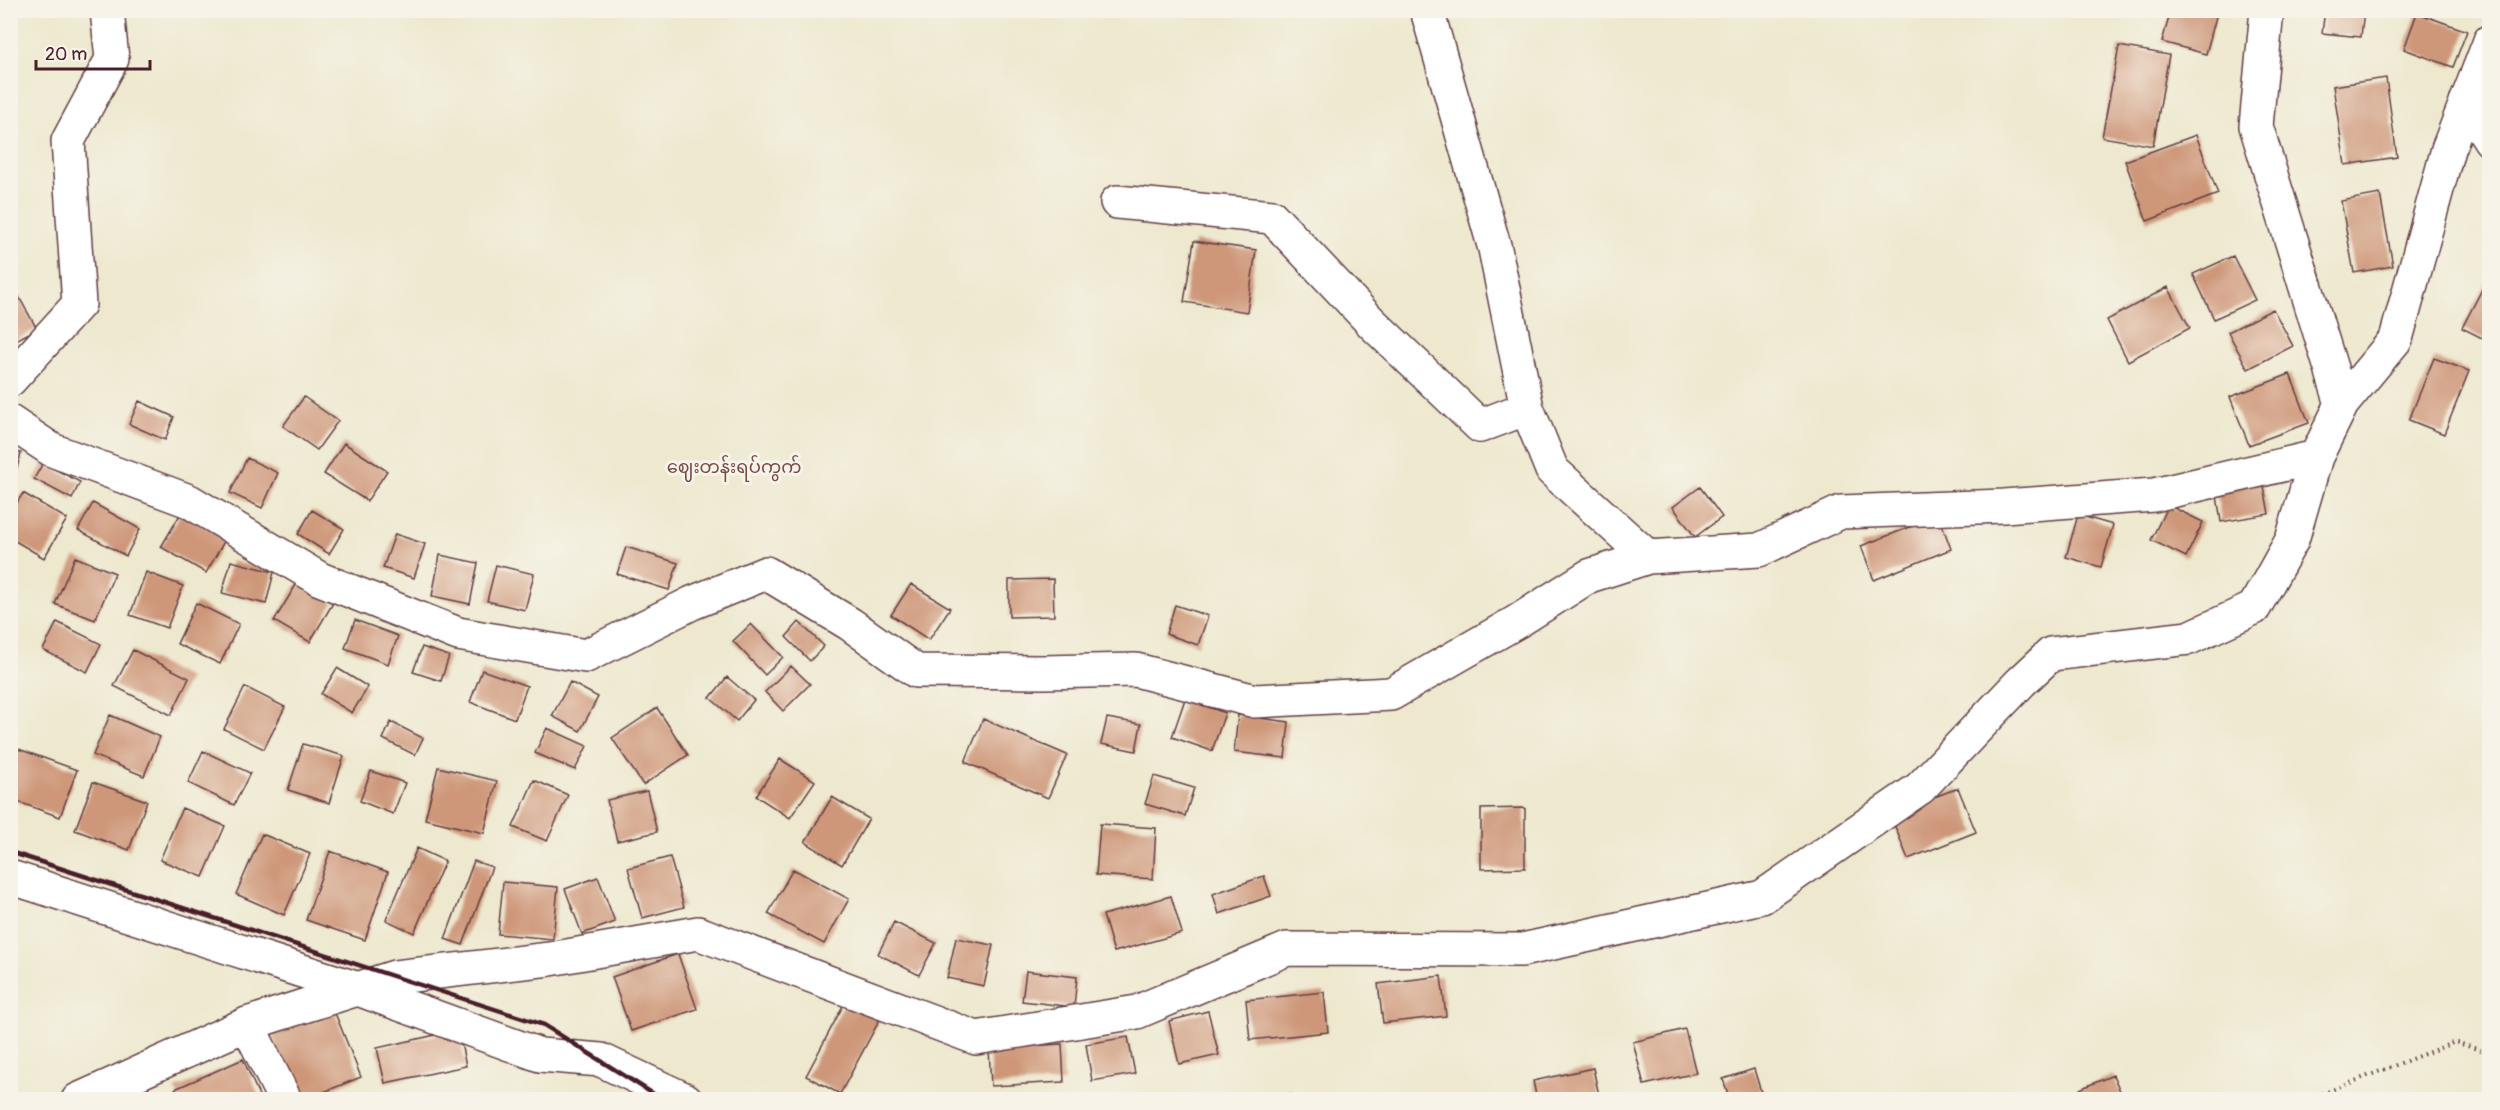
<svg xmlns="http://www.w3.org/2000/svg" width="2500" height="1110" viewBox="0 0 2500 1110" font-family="Pangolin,'Noto Sans Myanmar',sans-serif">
<rect width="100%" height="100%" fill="#f7f3e8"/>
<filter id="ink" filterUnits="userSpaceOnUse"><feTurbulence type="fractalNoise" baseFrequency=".0167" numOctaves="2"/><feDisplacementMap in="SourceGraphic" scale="12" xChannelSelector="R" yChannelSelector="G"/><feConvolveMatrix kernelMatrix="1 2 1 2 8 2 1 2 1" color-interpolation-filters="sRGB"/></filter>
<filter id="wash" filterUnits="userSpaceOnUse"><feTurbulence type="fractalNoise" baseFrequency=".008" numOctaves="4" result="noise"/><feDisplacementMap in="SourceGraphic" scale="24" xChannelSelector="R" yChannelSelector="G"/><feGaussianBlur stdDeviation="1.35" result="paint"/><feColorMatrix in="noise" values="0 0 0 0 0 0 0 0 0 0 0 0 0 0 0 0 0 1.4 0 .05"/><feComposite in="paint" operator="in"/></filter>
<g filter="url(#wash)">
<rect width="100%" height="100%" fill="#ede8ce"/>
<g id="blocks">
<path fill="#ce9779" d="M2171,10H2207L2217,13L2206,54L2162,42Z
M2325,10H2364L2361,37L2322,33Z
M2417,13L2467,31L2453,67L2404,49Z
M2119,46L2169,55L2153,146L2102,137Z
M2386,78L2397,157L2345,165L2333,86Z
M2196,135L2218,194L2147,221L2125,161Z
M2380,194L2393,266L2354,273L2341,201Z
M1194,241L1256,250L1247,312L1184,302Z
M2233,256L2255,300L2214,319L2193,274Z
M2490,274V342L2462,328Z
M10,281L37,329L10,343Z
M2168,287L2190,328L2128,361L2107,320Z
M2273,309L2293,346L2248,369L2228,332Z
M2434,358L2469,371L2444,434L2409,420Z
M2290,374L2309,423L2249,445L2230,397Z
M304,397L338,421L317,450L283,426Z
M139,401L174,417L165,440L129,424Z
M344,443L387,471L367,501L324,474Z
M10,451L21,453L11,491H10Z
M247,458L278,473L262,508L230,493Z
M43,463L80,482L72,499L34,479Z
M2263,481L2269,514L2221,522L2216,489Z
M1700,487L1722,517L1695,537L1673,507Z
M23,493L67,519L44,558L10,538V514Z
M93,503L140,529L126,556L78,530Z
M2168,505L2203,522L2186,557L2151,540Z
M312,510L344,529L329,554L298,534Z
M181,513L226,538L206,573L161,547Z
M2078,515L2113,525L2101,567L2066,557Z
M1939,516L1951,549L1874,580L1861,546Z
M395,534L425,544L414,578L383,568Z
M626,547L678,563L669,590L617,574Z
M440,555L478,563L470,604L432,596Z
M75,557L115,573L95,620L55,604Z
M231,561L274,572L266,604L222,593Z
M496,565L534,574L525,610L487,601Z
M146,572L183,586L167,628L130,615Z
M1053,579L1054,616L1009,617V580Z
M297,583L333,603L310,642L274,621Z
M911,584L950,608L929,640L891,615Z
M196,603L239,624L220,664L177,644Z
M1175,605L1208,616L1198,645L1166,634Z
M355,620L398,636L388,664L345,648Z
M57,622L101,644L87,672L43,650Z
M799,622L824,646L810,661L786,637Z
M751,624L783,657L765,675L733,641Z
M422,647L449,656L441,681L413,672Z
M133,650L189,678L171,715L114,686Z
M791,666L810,684L783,711L765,692Z
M337,668L368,687L352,713L321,694Z
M482,670L527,686L515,719L470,702Z
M727,677L754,700L737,721L710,698Z
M570,682L598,697L580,731L552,716Z
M245,687L285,707L264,749L224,729Z
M1185,699L1225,713L1212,751L1172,737Z
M657,708L688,755L643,785L612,738Z
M110,715L160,737L144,776L93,755Z
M1238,715L1289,722L1285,758L1234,752Z
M1107,718L1141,724L1136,751L1101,744Z
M983,719L1067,755L1048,798L965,762Z
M391,722L423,738L415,755L383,739Z
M547,728L587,746L575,770L535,753Z
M303,744L344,756L329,803L288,790Z
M10,746L77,770L60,817L10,799Z
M203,751L250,773L234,805L188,783Z
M780,759L815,781L790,818L756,796Z
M438,767L497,781L484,833L425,819Z
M371,771L405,783L393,814L360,801Z
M1154,776L1194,788L1185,816L1145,804Z
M534,780L568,795L547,841L513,827Z
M93,782L147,801L129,850L75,830Z
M1958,788L1976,832L1908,859L1890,814Z
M647,791L657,832L617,841L607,800Z
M832,797L869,819L842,865L805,842Z
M182,808L225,826L203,877L160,860Z
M1525,808V868L1481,869V809Z
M1100,824L1156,828L1153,879L1096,875Z
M262,834L310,854L284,915L236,894Z
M417,848L445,861L414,933L386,920Z
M330,851L388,872L365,940L306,920Z
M670,857L684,907L642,918L628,868Z
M474,861L492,867L463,945L445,939Z
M793,869L849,899L824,944L768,914Z
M1264,876L1271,896L1219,914L1213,894Z
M598,877L615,922L582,934L565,889Z
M503,882L558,887L553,939L498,934Z
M1171,896L1182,933L1114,952L1103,915Z
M894,922L936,943L919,975L878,954Z
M956,938L993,945L984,986L947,978Z
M678,954L697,1009L631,1031L612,977Z
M1026,971L1077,977L1074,1007L1022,1001Z
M1441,976L1446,1016L1383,1023L1378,984Z
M1324,992L1328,1032L1250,1040L1246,1000Z
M845,1002L880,1019L840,1094L806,1076Z
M333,1008L361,1077L304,1100H297L271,1033Z
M1208,1011L1219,1055L1179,1064L1169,1021Z
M1685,1029L1696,1073L1644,1085L1633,1042Z
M458,1030L466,1066L385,1083L377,1048Z
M1128,1037L1135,1074L1092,1081L1086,1044Z
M1062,1044L1064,1082L991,1086L989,1048Z
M243,1059L261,1100H179L175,1089Z
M1593,1068L1600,1100H1537L1533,1081Z
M1754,1069L1761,1092L1730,1100L1723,1079Z
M2113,1075L2124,1100H2084L2080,1089Z
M1291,1094L1292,1100H1264V1098Z"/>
</g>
</g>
<g filter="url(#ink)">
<use href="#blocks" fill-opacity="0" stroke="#623d43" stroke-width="1.5"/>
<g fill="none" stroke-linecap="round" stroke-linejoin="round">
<g stroke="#623d43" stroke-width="36">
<path id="street" d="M1427,10L1495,249L1527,408L1552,470L1648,557
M2466,102L2490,140
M1117,202L1272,217L1372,323L1480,426L1527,408
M10,380L79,304L68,141L112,59L107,10
M2342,404L2396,339L2448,149L2490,41
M10,422L52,450L189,501L320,579L458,634L586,656L692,603L766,573L850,624L916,671L1043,672L1136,670L1255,701L1391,694L1518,621L1589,576L1648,557L1759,550L1841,512L2004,506L2154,495L2316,457
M10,877L358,989L540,1055L601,1060L686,1100
M247,1024L285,1100
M78,1100L247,1024L395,977L550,959L698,933L976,1038L1137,1012L1287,949L1522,950L1762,897L1920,788L2021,682L2051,654L2189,638L2254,608L2292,540L2316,457L2342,404L2256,126L2267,10"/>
</g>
<path stroke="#623d43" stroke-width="4" stroke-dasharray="1.5 4.5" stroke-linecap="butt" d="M2299,1100L2324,1093L2455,1042L2490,1053"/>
<use href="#street" stroke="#fff" stroke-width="33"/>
<path stroke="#4a1f2b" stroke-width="4.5" d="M10,852L544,1025L663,1100"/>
</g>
</g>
<g text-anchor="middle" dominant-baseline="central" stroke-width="6" stroke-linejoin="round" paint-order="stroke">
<g font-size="18" fill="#784946" stroke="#f7f3e8">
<text x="734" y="467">ဈေးတန်းရပ်ကွက်</text>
</g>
</g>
<rect width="2500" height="1110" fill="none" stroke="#f7f3e8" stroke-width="36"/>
<path d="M36 60v9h114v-9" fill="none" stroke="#4a1f2b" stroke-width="3"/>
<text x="45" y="60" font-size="18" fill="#4a1f2b" stroke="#f7f3e8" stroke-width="4.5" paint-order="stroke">20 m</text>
</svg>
